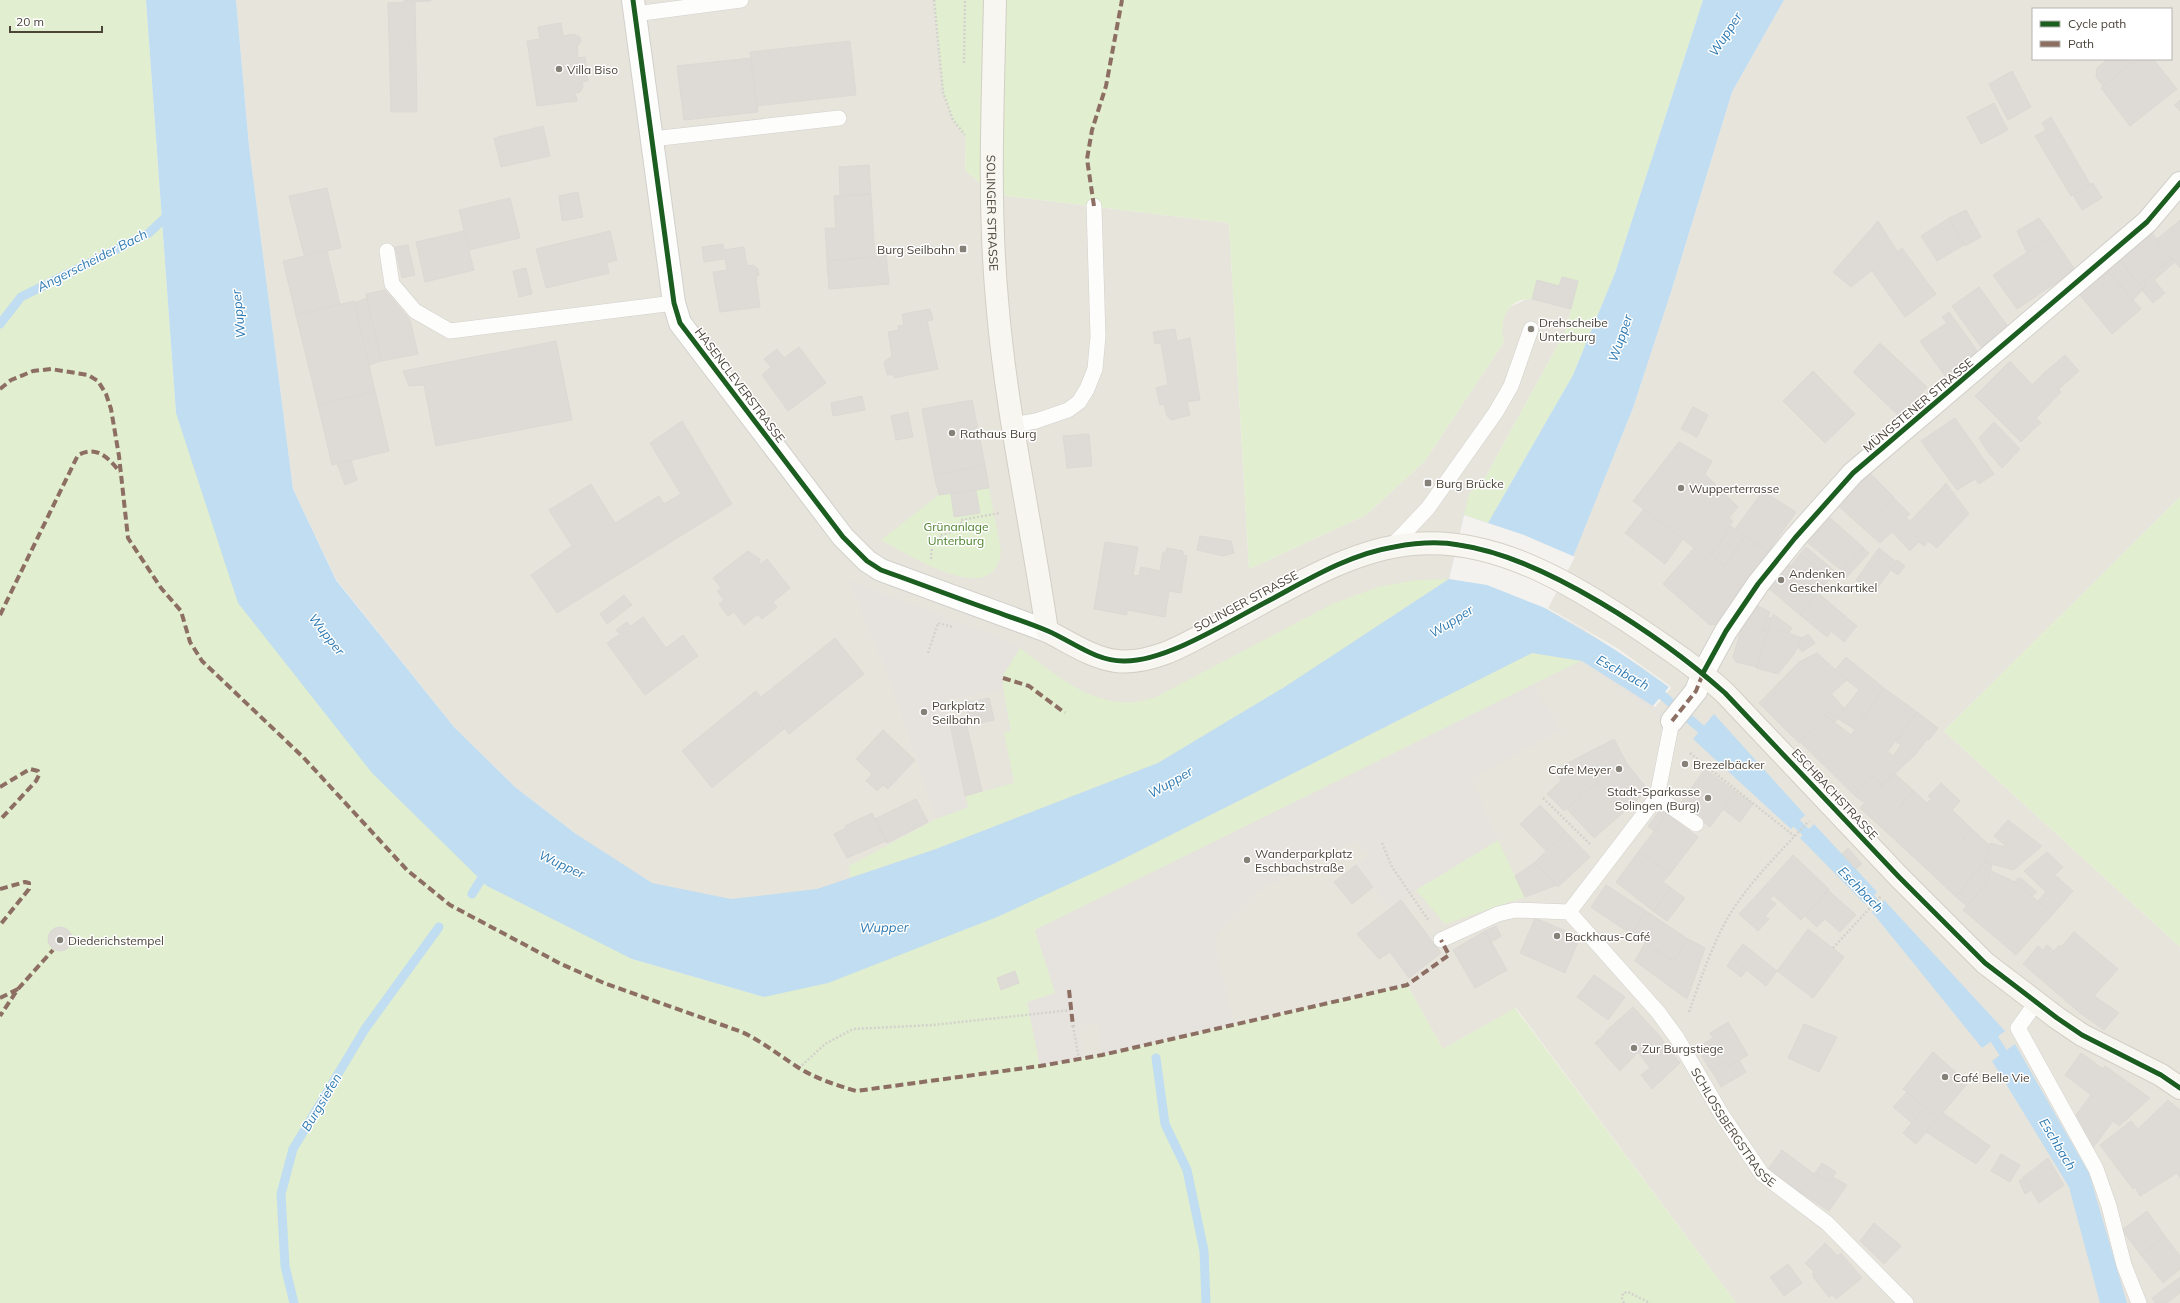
<svg xmlns="http://www.w3.org/2000/svg" width="2180" height="1303" viewBox="0 0 2180 1303" font-family="Mulish,sans-serif">
<rect width="100%" height="100%" fill="#f4f2ee"/>
<path fill="#e7e4dc" fill-rule="evenodd" d="M236,0H934L943,92L953,120L966,138L965,170L992,194L1229,223L1249,569L1366,515L1425,461L1504,342L1501,332L1504,314L1510,307L1527,299L1537,280L1559,285L1562,277L1578,281L1566,330L1485,478L1469,494L1573,556L1633,408L1671,292L1732,92L1784,0H2180V497L1944,731L2180,947V1303H1736L1516,1008L1443,1049L1407,985L1102,1055L1040,1066L764,997L576,834L515,787L454,727L336,579L293,489L249,146ZM2033,9H2171V59H2033Z"/>
<path fill="#e1eecf" d="M0,0H146L176,413L632,959L764,997L1113,864L1532,653L1581,661L1035,930L1056,993L1041,1066L1102,1055L1407,985L1443,1049L1515,1008L1736,1303H0Z
M934,0H1703L1615,273L1573,375L1488,523L1464,515L1469,494L1485,478L1566,330L1578,281L1562,277L1559,286L1537,280L1532,299C1507,298 1498,322 1504,342L1425,461L1366,515L1249,569L1229,223L992,194L965,170L966,138L953,120L943,92Z
M989,488L1001,551C995,612 907,553 881,540L939,495Z
M2180,497V947L1944,731Z
M1449,579L1283,688L1158,763L936,849L850,878L849,866L936,819L968,807L965,796L1014,783L1004,732L1011,731L1002,682L1003,675L1020,648C1061,679 1102,716 1156,697L1332,604L1378,587L1416,580Z
M1498,840L1525,897L1445,924L1416,890Z"/>
<path fill="#e6e3df" d="M848,580L993,635L1020,648L1003,675V690L945,700L968,807L936,819L892,685Z
M1581,661L1653,706L1672,721L1665,720L1581,661L1533,686L1562,730L1471,778L1498,840L1416,890L1390,908L1356,865L1370,854L1355,840L1256,892L1232,915L1216,936L1214,944L1234,1024L1102,1055L1097,1023L1079,1025L1083,1058L1040,1066L1027,1002L1055,993L1035,930Z"/>
<path fill="#c0ddf1" d="M146,0H236L249,146L293,489L336,580L454,727L515,787L576,834L652,883L731,899L817,889L936,849L1158,763L1283,688L1449,579L1464,515L1488,523L1573,375L1615,273L1703,0H1784L1732,92L1671,292L1633,408L1571,562L1545,608L1616,650L1669,687L1653,706L1582,661L1532,653L1113,864L997,917L828,983L764,997L632,959L487,886L372,773L238,603L176,413Z
M1714,714L1805,815L1791,829L1693,739Z
M1814,824L1877,892L1865,904L1800,838Z
M1884,900L2005,1031L1982,1048L1872,912Z
M2015,1044L2089,1173L2127,1303H2100L2069,1187L1992,1061Z"/>
<path fill="#f4f2ee" d="M1464,515L1524,535L1575,557L1548,608L1617,648L1670,686L1671,688L1655,707L1653,706L1669,687L1643,668L1583,629L1545,608L1487,585L1449,579Z"/>
<g fill="none" stroke-linecap="round" stroke-linejoin="round">
<path stroke="#c0ddf1" stroke-width="9" d="M0,324L21,297L149,233L170,213
M1654,688L1710,737
M1789,816L1814,840
M1862,889L1887,915
M472,894L487,870
M1988,1029L2009,1062
M1156,1058L1165,1124L1187,1170L1204,1251L1206,1303
M294,1303L285,1266L281,1194L293,1149L365,1029L439,927"/>
</g>
<path fill="#dedbd6" stroke="#dcd9d4" d="M404,0H431V1L404,2Z
M415,2L417,112H391L388,3Z
M561,23L563,36L574,34L580,37L581,42L577,46L578,58L585,57L588,81L582,82L583,87L580,92L575,93L577,101L537,106L527,41L540,39L538,27Z
M850,41L856,95L756,106L750,52Z
M751,58L758,112L684,120L677,66Z
M2108,59H2137L2103,86L2096,77L2097,68Z
M2137,59H2153L2177,89L2130,126L2101,88Z
M2012,71L2031,107L2008,120L1989,84Z
M2180,100V111L2174,105Z
M1994,103L2008,130L1981,144L1967,117Z
M2051,117L2090,184L2071,196L2035,136L2046,130L2042,123Z
M543,126L550,156L501,167L494,138Z
M869,165L871,194L840,196L839,167Z
M2093,183L2102,198L2082,210L2073,195Z
M327,188L341,248L304,255L289,196Z
M578,192L583,217L562,221L559,196Z
M871,194L875,257L827,261L825,228H836L834,196Z
M510,198L520,238L469,250L459,210Z
M1966,210L1981,237L1965,246L1949,218Z
M1949,218L1964,245L1937,261L1921,236Z
M2039,218L2052,236L2027,253L2017,231Z
M2180,220V268L2156,240Z
M1878,221L1897,251L1851,287L1833,272Z
M464,231L474,270L425,282L416,242Z
M610,231L617,260L607,263L609,273L546,288L536,249Z
M2152,233L2172,258L2139,285L2120,260Z
M2052,236L2076,271L2050,287L2026,253Z
M723,244L724,250L744,247L747,266L753,265L758,269L759,275L756,278L760,307L720,312L713,272L727,270L725,259L704,262L702,247Z
M408,245L415,275L402,278L395,247Z
M1902,248L1936,294L1905,317L1872,271Z
M327,251L340,304L296,315L283,261Z
M886,252L889,284L829,289L827,261L875,257V253Z
M2026,253L2050,287L2017,309L1993,275Z
M2172,258L2175,262L2154,280L2165,293L2153,303L2141,289L2146,286L2143,282Z
M2120,260L2139,285L2143,282L2146,286L2133,300L2107,270Z
M526,268L532,294L519,297L513,271Z
M2107,270L2141,309L2112,334L2079,294Z
M1562,277L1578,281L1571,309L1532,299L1537,280L1559,286Z
M1979,287L2009,328L1981,347L1952,306Z
M385,290L410,320L418,354L381,361L366,294Z
M367,298L381,361L369,365L354,303Z
M354,301L375,391L318,405L296,315Z
M930,309L933,320L927,321L938,369L894,378V375H887L884,362L892,356L888,332L899,330L898,326L904,325L902,314Z
M1949,312L1978,352L1945,376L1920,341L1947,323L1942,317Z
M1175,329L1177,341L1190,338L1200,400L1187,402L1190,415L1171,420L1167,416L1164,404L1160,405L1156,388L1168,385L1161,343L1155,344L1153,332Z
M556,341L572,420L436,446L424,385L409,386L403,371Z
M1880,343L1927,387L1900,417L1853,372Z
M799,347L826,383L788,411L762,375L771,367L764,359L777,349L784,358Z
M2065,355L2079,371L2059,389L2044,373Z
M2010,361L2036,389L2002,423L1975,396Z
M1813,371L1855,414L1825,443L1783,401Z
M2044,373L2061,392L2036,418L2041,423L2035,428L2016,409L2036,389L2032,385Z
M375,391L389,451L332,465L318,405Z
M862,396L865,410L833,416L831,403Z
M972,400L985,465L934,475L922,409Z
M1693,407L1708,415L1697,437L1681,429Z
M2016,409L2035,428L2021,442L2002,423Z
M908,412L913,437L896,440L891,416Z
M1955,418L1994,474L1979,484L1975,479L1957,490L1921,441Z
M682,421L732,504L557,613L531,575L572,546L549,510L591,484L615,523L659,496L664,504L681,494L650,443Z
M1994,422L2020,449L2002,468L1987,451L1979,438Z
M1089,434L1092,466L1067,468L1063,436Z
M1679,442L1712,461L1705,474L1738,507L1729,518L1733,521L1724,533L1726,535L1707,558L1633,501Z
M351,460L357,480L345,485L337,463Z
M985,465L989,488L939,495L934,475Z
M1868,471L1894,497L1863,528L1835,503Z
M1946,483L1969,514L1964,519L1937,493Z
M976,490L980,513L954,517L951,494Z
M1763,491L1796,512L1768,552L1735,529Z
M1937,493L1964,519L1937,548L1928,541L1924,546L1919,542L1910,551L1892,532L1880,543L1863,528L1894,498L1910,514L1906,518L1910,521Z
M1644,509L1683,539L1665,564L1625,533Z
M1829,517L1864,548L1842,571L1807,542Z
M1730,526L1746,536L1724,566L1711,554L1726,535L1724,533Z
M1200,536L1231,541L1234,553L1223,556L1197,550Z
M1746,536L1768,552L1717,624L1710,625L1663,584L1694,548L1707,558L1711,554L1724,566Z
M1105,542L1138,547L1133,575L1139,576L1141,567L1160,571L1163,552H1166L1167,548L1183,551V555L1187,556L1181,593L1169,591L1165,617L1127,610V615L1094,609Z
M1806,547L1836,572L1830,579L1800,554Z
M1863,548L1869,553L1845,579L1839,575Z
M1879,548L1896,562L1874,593L1856,580Z
M748,551L760,559L759,565L767,559L790,588L773,602L777,607L762,619L758,614L744,625L734,612L728,616L719,604L724,600L717,591L721,588L713,578Z
M1800,554L1830,579L1820,590L1791,566Z
M1897,560L1905,566L1898,575L1891,570Z
M1786,561L1820,590L1800,615L1766,586Z
M1818,593L1857,626L1844,642L1831,631L1827,637L1800,615Z
M624,595L632,605L607,624L600,614Z
M1754,604L1770,612L1762,630L1767,632L1757,667L1736,662L1733,657L1741,630Z
M1773,614L1792,628L1789,633L1769,626Z
M643,617L666,648L683,635L698,656L645,695L607,643L620,634L616,630L627,622L631,626Z
M1768,617L1771,618L1767,632L1762,630Z
M1769,626L1802,638L1794,654L1778,674L1756,668Z
M1808,634L1815,643L1802,652L1798,647L1802,638Z
M835,638L864,674L789,734L761,697Z
M1817,653L1847,680L1831,694L1845,709L1837,718L1828,712L1799,743L1759,703L1799,662Z
M1846,657L1884,688L1854,729L1837,718L1859,690L1835,670Z
M1884,688L1917,712L1855,796L1800,742L1825,715L1851,735Z
M756,691L785,728L712,788L682,751Z
M989,698L994,720L970,725L965,703Z
M1828,712L1837,718L1838,719L1834,722L1825,715Z
M1917,712L1938,728L1929,740L1927,739L1916,754L1883,785L1871,775L1888,752L1893,756L1901,745L1896,742Z
M966,722L982,791L965,796L950,724Z
M883,730L915,760L888,789L883,785L877,791L866,781L872,774L856,759Z
M1614,739L1626,762L1597,779L1599,782L1582,795L1565,777L1561,781L1556,769Z
M1626,762L1648,790L1625,811L1597,779Z
M1705,769L1736,792L1710,827L1680,804Z
M1894,773L1914,791L1881,827L1860,808Z
M1871,775L1883,785L1865,803L1855,796Z
M1565,777L1582,795L1564,811L1547,794Z
M1599,782L1625,811L1594,838L1567,809Z
M1941,783L1960,801L1952,810L1972,829L1932,874L1881,827L1914,791L1927,803L1931,799L1928,796Z
M1736,792L1753,804L1740,822L1723,809Z
M916,799L928,822L887,843L875,819Z
M1540,805L1566,832L1546,851L1520,824Z
M1661,809L1667,814L1654,831L1648,826Z
M872,813L886,841L847,858L834,834L846,828L845,826Z
M1667,814L1698,837L1670,874L1639,851Z
M2008,820L2042,846L2014,870L1984,862L1990,843L2004,847L2005,845L1994,836Z
M1972,829L1990,846L1984,862L1956,897L1932,874Z
M1566,832L1590,857L1558,887L1535,862Z
M1848,848L1862,864L1856,869L1842,854Z
M1639,851L1670,874L1663,882L1671,888L1653,911L1616,882Z
M2047,852L2063,867L2055,875L2073,891L2053,914L2038,901L2046,892L2024,871Z
M1793,855L1829,889L1801,920L1764,887Z
M1535,862L1557,885L1525,897L1515,876Z
M1984,862L1992,865L1987,882L1967,906L1956,897Z
M1356,865L1373,887L1352,904L1334,882Z
M1991,871L2015,882L2053,914L2016,955L1963,910L1987,882Z
M2018,878H2021L2037,892L2032,896L2015,882Z
M1606,885L1646,911L1631,934L1591,907Z
M1764,887L1773,896L1770,899L1776,904L1765,916L1769,919L1758,931L1739,914Z
M1671,888L1685,898L1667,921L1653,911Z
M1828,890L1856,915L1840,932L1825,919L1817,927L1805,916Z
M1401,900L1441,953L1409,978L1390,952L1379,959L1357,934Z
M1646,911L1688,939L1674,961L1631,934Z
M1535,918L1580,937L1565,973L1520,953Z
M1496,926L1501,936L1491,942L1485,931Z
M48 939a12 12 0 1 1 24 0a12 12 0 1 1-24 0Z
M1808,929L1844,957L1813,998L1777,971Z
M1485,931L1507,970L1475,988L1453,950Z
M2074,932L2118,969L2094,996L2119,1013L2104,1030L2080,1013L2023,964L2038,946L2043,950L2047,945L2054,951L2059,945L2061,947Z
M1688,939L1705,948L1687,999L1635,961L1645,943L1674,961Z
M1743,944L1777,971L1766,986L1732,958Z
M1732,958L1747,970L1741,977L1727,966Z
M1015,971L1019,983L1001,990L997,978Z
M1594,975L1625,997L1608,1020L1577,997Z
M1633,1007L1658,1034L1680,1063L1652,1089L1641,1075L1650,1068L1638,1052L1620,1071L1595,1043L1606,1033L1605,1032Z
M1728,1022L1748,1055L1729,1066L1726,1061L1710,1070L1697,1047L1713,1038L1710,1033Z
M1804,1024L1837,1037L1819,1072L1788,1058Z
M1933,1052L1968,1083L1938,1118L1903,1089Z
M2081,1053L2103,1069L2105,1066L2150,1098L2119,1126L2113,1121L2092,1149L2073,1119L2091,1095L2065,1075Z
M1739,1060L1746,1072L1721,1087L1711,1070L1726,1061L1729,1066Z
M1907,1092L1925,1107L1912,1123L1893,1107Z
M2168,1100L2180,1110V1178L2177,1173L2140,1196L2135,1187L2133,1189L2100,1145L2131,1121L2138,1129Z
M1925,1107L1938,1118L1916,1144L1903,1133Z
M1943,1113L1990,1146L1976,1164L1926,1132Z
M1782,1150L1814,1174L1800,1192L1768,1169Z
M2001,1154L2020,1165L2010,1182L1991,1171Z
M2048,1158L2064,1185L2039,1203L2023,1177Z
M1822,1163L1836,1172L1829,1182L1815,1173Z
M1815,1173L1829,1182L1832,1177L1847,1185L1829,1211L1800,1192Z
M2024,1178L2031,1190L2025,1194L2019,1181Z
M2147,1211L2165,1236L2141,1255L2122,1230Z
M1874,1223L1901,1246L1884,1264L1860,1241Z
M2165,1236L2180,1256V1269L2163,1283L2141,1255Z
M1825,1243L1838,1256L1815,1276L1812,1274L1814,1272L1805,1263Z
M1841,1253L1862,1278L1836,1299L1832,1295L1829,1297L1813,1277Z
M1788,1264L1802,1283L1784,1296L1770,1277Z
M2180,1277V1293L2167,1303H2155L2152,1298Z"/>
<g fill="none" stroke-linecap="round" stroke-linejoin="round">
<g stroke="#d2d0cb" stroke-width="16">
<g id="service">
<path d="M635,14L741,0"/>
<path d="M652,139L839,118"/>
<path d="M387,251L392,284L415,311L450,331L674,303"/>
<path d="M1012,425L1036,421L1068,410L1079,402L1087,389L1095,369L1098,336L1094,206"/>
<path d="M1391,547L1428,508L1496,412L1511,386L1531,329"/>
<path d="M1657,797L1696,824"/>
<path d="M1569,912L1657,797L1672,721"/>
<path id="s1" d="M1441,940L1498,914L1515,910L1569,912L1658,1012L1677,1038L1722,1115L1762,1174L1827,1223L1906,1303"/>
<path d="M2036,1003L2018,1028L2096,1169L2109,1206L2124,1265L2139,1303"/>
</g>
</g>
<g stroke="#d2d0cb" stroke-width="24">
<path id="minor" d="M633,0L674,303L680,323L843,537L867,561L881,570L1047,631
M1672,721L1696,691L1703,673L1726,631L1758,584L1795,538L1853,473L2147,222L2180,183"/>
</g>
<g stroke="#d3cfc5" stroke-width="24">
<g id="secondary">
<path id="s2" d="M995,0C993,100 988,200 997,300C1006,412 1031,521 1047,631C1069,642 1092,658 1116,661C1153,665 1188,643 1219,626C1278,596 1345,550 1412,544C1496,536 1574,585 1641,630C1670,650 1699,669 1725,693L1899,877L1985,963L2057,1018L2082,1035L2161,1075L2180,1088"/>
</g>
</g>
<path stroke="#d3d2cc" stroke-width="2.5" stroke-dasharray="2 2" stroke-linecap="butt" d="M934,0L943,92L953,120L965,135
M964,63L965,0
M931,559L932,545L941,543L940,535L949,533V527L961,525V520L1000,513
M928,653L938,623L953,627
M1690,753L1794,836
M1543,798L1590,844
M1382,843L1392,867L1429,921
M1833,948L1881,896
M1689,1012C1700,981 1713,942 1730,914C1752,879 1781,851 1809,821
M1073,1026L1079,1059
M799,1068L825,1044L853,1029L933,1025L1071,1010
M1624,1303L1622,1299L1623,1293L1628,1292L1650,1303"/>
<use href="#service" stroke="#fdfdfc" stroke-width="15"/>
<use href="#minor" stroke="#fdfdfc" stroke-width="22"/>
<use href="#secondary" stroke="#f7f6f1" stroke-width="22"/>
<path stroke="#8d6e63" stroke-width="4" stroke-dasharray="8 4" stroke-linecap="butt" d="M1094,206L1087,159L1092,130L1106,86L1122,0
M0,389L11,380L33,371L51,369L88,375L98,381L106,394L111,409L119,456L128,538L161,588L181,611L190,642L202,661L303,757L407,870L450,905L561,964L604,983L742,1032C763,1042 780,1056 799,1068C817,1079 836,1085 856,1091L1040,1066L1102,1055L1407,985L1449,955L1441,940
M0,615L78,455C98,445 108,458 120,472
M1003,678L1029,686L1065,713
M1672,721L1696,691L1704,671
M0,787L30,769L38,771L39,775L36,781L0,820
M0,889L25,882L29,883V889L0,925
M18,989L53,950
M1069,990L1073,1026
M0,998L18,989L0,1016"/>
<g stroke="#fff" stroke-width="8">
<path id="cycleway" d="M633,0L674,303L680,323L843,537L867,561L881,570C918,583 954,597 991,610C1010,617 1029,623 1048,631C1073,642 1097,662 1125,661C1168,661 1231,620 1270,600C1309,579 1350,554 1394,547C1415,543 1438,541 1459,545C1544,557 1662,637 1725,693L1899,877L1985,963L2057,1018L2082,1035L2161,1075L2180,1088
M1703,673L1726,631L1758,584L1795,538L1853,473L2147,222L2180,183"/>
</g>
<use href="#cycleway" stroke="#1b5e20" stroke-width="5"/>
</g>
<g fill="#868178" stroke="#fff" stroke-width="1.5">
<circle cx="559" cy="69" r="4"/>
<rect x="959" y="245" width="8" height="8" rx="2"/>
<circle cx="1531" cy="329" r="4"/>
<circle cx="952" cy="433" r="4"/>
<rect x="1424" y="479" width="8" height="8" rx="2"/>
<circle cx="1681" cy="488" r="4"/>
<circle cx="1781" cy="580" r="4"/>
<circle cx="924" cy="712" r="4"/>
<circle cx="1685" cy="764" r="4"/>
<circle cx="1619" cy="769" r="4"/>
<circle cx="1708" cy="798" r="4"/>
<circle cx="1247" cy="860" r="4"/>
<circle cx="1557" cy="936" r="4"/>
<circle cx="60" cy="940" r="4"/>
<circle cx="1634" cy="1048" r="4"/>
<circle cx="1945" cy="1077" r="4"/>
</g>
<g text-anchor="middle" dominant-baseline="central" stroke-width="3" stroke-linejoin="round" paint-order="stroke">
<g font-size="12" fill="#4b4439" stroke="#fff" text-anchor="start">
<text x="567" y="69">Villa Biso</text>
<text x="955" y="249" text-anchor="end">Burg Seilbahn</text>
<text x="1539" y="322">Drehscheibe<tspan x="1539" dy="14">Unterburg</tspan></text>
<text x="960" y="433">Rathaus Burg</text>
<text x="1436" y="483">Burg Brücke</text>
<text x="1689" y="488">Wupperterrasse</text>
<text x="1789" y="573">Andenken<tspan x="1789" dy="14">Geschenkartikel</tspan></text>
<text x="932" y="705">Parkplatz<tspan x="932" dy="14">Seilbahn</tspan></text>
<text x="1693" y="764">Brezelbäcker</text>
<text x="1611" y="769" text-anchor="end">Cafe Meyer</text>
<text x="1700" y="791" text-anchor="end">Stadt-Sparkasse<tspan x="1700" dy="14">Solingen (Burg)</tspan></text>
<text x="1255" y="853">Wanderparkplatz<tspan x="1255" dy="14">Eschbachstraße</tspan></text>
<text x="1565" y="936">Backhaus-Café</text>
<text x="68" y="940">Diederichstempel</text>
<text x="1642" y="1048">Zur Burgstiege</text>
<text x="1953" y="1077">Café Belle Vie</text>
</g>
<g font-size="12" fill="#4b4439" stroke="#fff">
<text stroke="none"><textPath href="#s2" startOffset="213">SOLINGER STRASSE</textPath></text>
<text transform="translate(740 385) rotate(53)">HASENCLEVERSTRASSE</text>
<text transform="translate(1918 405) rotate(-40)">MÜNGSTENER STRASSE</text>
<text transform="translate(1246 601) rotate(-28)">SOLINGER STRASSE</text>
<text transform="translate(1835 794) rotate(47)">ESCHBACHSTRASSE</text>
<text stroke="none"><textPath href="#s1" startOffset="406">SCHLOSSBERGSTRASSE</textPath></text>
</g>
<g font-size="12" fill="#4a7f2a" stroke="#fff">
<text x="956" y="526">Grünanlage<tspan x="956" dy="14">Unterburg</tspan></text>
</g>
<g font-size="13" font-style="italic" fill="#2e7ab2" stroke="#fff">
<text transform="translate(1725 34) rotate(-57)">Wupper</text>
<text transform="translate(92 260) rotate(-27)">Angerscheider Bach</text>
<text transform="translate(238 314) rotate(-96)">Wupper</text>
<text transform="translate(1620 338) rotate(-71)">Wupper</text>
<text transform="translate(1451 621) rotate(-32)">Wupper</text>
<text transform="translate(327 634) rotate(52)">Wupper</text>
<text transform="translate(1623 672) rotate(29)">Eschbach</text>
<text transform="translate(1170 782) rotate(-30)">Wupper</text>
<text transform="translate(562 864) rotate(25)">Wupper</text>
<text transform="translate(1861 889) rotate(46)">Eschbach</text>
<text transform="translate(884 927) rotate(-1)">Wupper</text>
<text transform="translate(321 1102) rotate(-59)">Burgsiefen</text>
<text transform="translate(2058 1144) rotate(59)">Eschbach</text>
</g>
</g>
<rect x="2032" y="8" width="140" height="52" fill="#ffffff" stroke="#b7b4b0"/>
<rect x="2040" y="21" width="20" height="6" fill="#1b5e20" stroke="#b7b4b0"/>
<text x="2068" y="28" font-size="12" fill="#4b4439">Cycle path</text>
<rect x="2040" y="41" width="20" height="6" fill="#8d6e63" stroke="#b7b4b0"/>
<text x="2068" y="48" font-size="12" fill="#4b4439">Path</text>
<path d="M10 26v6h92v-6" fill="none" stroke="#4b4439" stroke-width="2"/>
<text x="16" y="26" font-size="12" fill="#4b4439" stroke="#ffffff" stroke-width="3" paint-order="stroke">20 m</text>
</svg>
